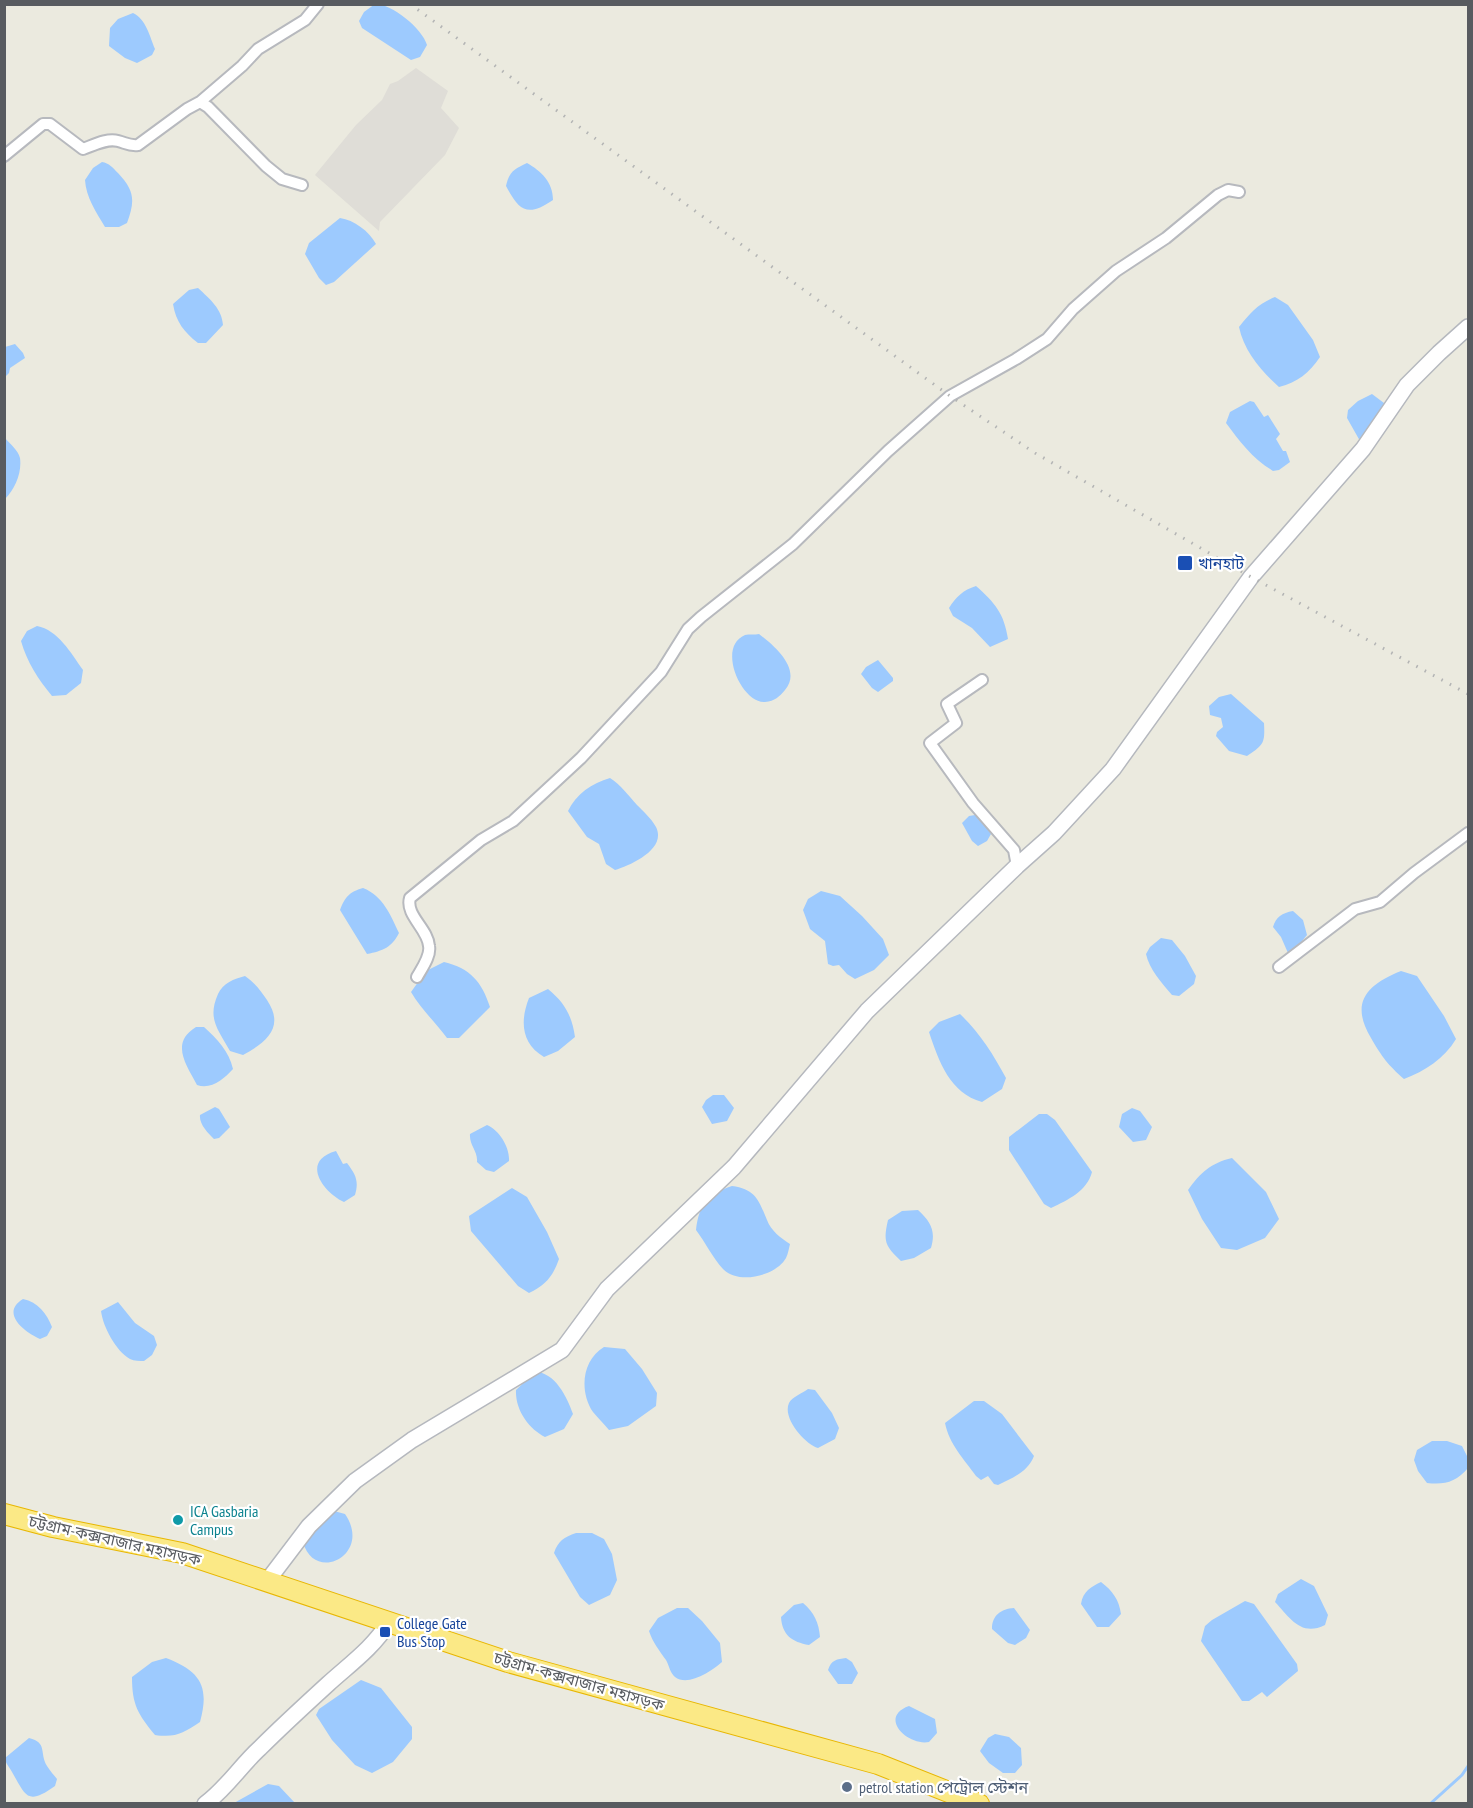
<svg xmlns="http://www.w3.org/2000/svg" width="1473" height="1808" viewBox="0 0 1473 1808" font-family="'PT Sans Narrow','Noto Sans Bengali',sans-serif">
<rect width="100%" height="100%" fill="#ebeadf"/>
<path fill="#dfddd7" d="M416,68L448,91L441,108L459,128L445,155L380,222L379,231L315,175L356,125L382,100L390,84L398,81Z"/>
<path fill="#9dcafe" d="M375,4C392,4 422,28 427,45L420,57L411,60L362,28L359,21L364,12Z
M133,13C146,19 150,37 155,49L152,55L137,63L125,58L109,46L110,28L118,19Z
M102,162C109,163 113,168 118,173C135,191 135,201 127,223L119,227H105C96,212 86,197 85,180L93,168Z
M527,163C541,171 553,182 553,200C527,218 519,210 506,186C509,172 514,169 527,163Z
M340,218C354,220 369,231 376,244L334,282L326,285L319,278L305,254L309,243Z
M198,288C210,299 222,309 223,325L206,343H198C184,332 176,322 173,304L189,290Z
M1275,297L1288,305L1313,340L1320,357C1309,373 1298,382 1279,387C1261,371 1244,351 1239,327C1250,313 1258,304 1275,297Z
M15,344L23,353L25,358L10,368L9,373L5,377V347Z
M1372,394L1388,406L1360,441L1347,418L1348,410L1358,401Z
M1250,401L1254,402L1264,417L1268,415L1280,434L1276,439L1283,451H1286L1290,462L1279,470L1273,471C1252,458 1240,442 1226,423L1230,412Z
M5,438C10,444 18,450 20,458C22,473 15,489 5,499Z
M976,586C995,603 1004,613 1008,639L990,647L972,628L953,616L949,608C956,597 963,590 976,586Z
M37,626C58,630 71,653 83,670L81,683L66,695L52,696C38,679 27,662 21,641L27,631Z
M759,634C776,647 802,670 785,690C779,697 775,701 765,702C742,704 716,647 745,635C749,634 755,635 759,634Z
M878,660L893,678V681L878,692L872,688L861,674L866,667Z
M1231,694L1264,723C1265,743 1264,745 1247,756L1229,751L1216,736L1217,732L1223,727L1221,718L1210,715L1209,706L1219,697Z
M610,778C621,785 628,795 637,805C643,811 651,818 656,827C667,849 631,865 615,870L606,864L599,844L587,837L568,811C576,794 592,783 610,778Z
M975,815L981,818L991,834L987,841L978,846L972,841L962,823L969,816Z
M363,888C383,896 390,914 399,933C392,947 383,951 367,954L340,910C345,897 349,892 363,888Z
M821,891L840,896L862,916L883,939L889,955L874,970L855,979L847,974L839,965L833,966L828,964L825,941L810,929L803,910L808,899Z
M1293,911L1303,920L1307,935L1298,946L1288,953L1281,937L1273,927C1276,917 1282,913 1293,911Z
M1161,938L1172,940L1185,956L1196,976L1194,984L1179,996L1172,995C1162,983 1149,969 1146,954L1150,947Z
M444,962C470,968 482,982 490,1007L459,1038H447C435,1022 421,1009 411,992L426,971Z
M1401,971L1417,976L1444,1016L1456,1039C1444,1059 1425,1071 1404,1079C1388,1065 1382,1057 1371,1038C1350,1003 1366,985 1401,971Z
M245,976C254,982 261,991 267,1000C285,1027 267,1042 243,1055L230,1051C218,1029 207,1019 218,994C223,983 234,979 245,976Z
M548,989C565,1003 572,1016 575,1037L558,1051L544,1057C521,1043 520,1021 529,998Z
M960,1014C980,1033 993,1054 1006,1078L1002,1089L982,1102C950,1093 939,1062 929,1032L939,1022Z
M196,1027H204C217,1039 229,1051 233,1069C224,1079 211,1090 197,1085C186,1064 170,1043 196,1027Z
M713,1095H724L734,1108L727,1121L712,1124L702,1107L706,1100Z
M215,1107L219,1109L230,1127L219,1138L214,1139C208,1133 199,1124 200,1115Z
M1132,1108L1140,1111L1152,1127L1146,1140L1133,1142L1119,1127L1122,1114Z
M1039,1114H1047L1055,1120L1092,1172C1087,1191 1068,1200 1051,1208L1044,1204L1009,1150V1137Z
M487,1125C499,1130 510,1147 509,1161L494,1172L486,1170L477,1162C478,1151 469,1145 470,1134Z
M336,1151L343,1164L347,1163C356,1175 359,1181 355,1195L344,1202C323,1192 300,1161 336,1151Z
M1232,1158L1266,1192L1279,1219L1265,1238L1237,1250L1221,1248L1202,1219L1188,1190C1200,1173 1211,1163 1232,1158Z
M732,1186C756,1189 759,1201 767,1220C771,1231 781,1238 790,1244C789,1248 788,1254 786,1258C776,1276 738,1285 723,1269C713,1258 705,1242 696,1230C699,1205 707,1194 732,1186Z
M512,1188L527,1197L547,1232L559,1259C553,1276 546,1285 529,1293L518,1286L471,1231L469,1216Z
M918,1210C931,1222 936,1231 931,1248L914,1258L901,1261C885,1246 883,1242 888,1220L902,1211Z
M23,1299C38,1302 47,1314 52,1327L47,1336L40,1339C24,1332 0,1313 23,1299Z
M118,1302L135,1323L154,1336L157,1345L152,1355L144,1361C140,1361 134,1361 130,1359C116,1351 103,1327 101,1311Z
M604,1347L625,1349L642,1369L657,1393L656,1406L628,1426L609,1430C604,1424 598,1418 593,1412C579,1391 582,1360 604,1347Z
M535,1372C555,1372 567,1397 573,1414L564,1429L545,1437C529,1429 515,1410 516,1390Z
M808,1389L815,1390L832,1413L839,1428L835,1439L818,1448C805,1444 782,1418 789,1403C792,1397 803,1393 808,1389Z
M974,1401H984L1002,1414L1034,1456C1028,1472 1012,1478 998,1485L994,1484L988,1476L981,1480L976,1476C964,1459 949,1444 945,1423Z
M1432,1441H1447L1462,1446L1467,1456L1468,1468C1456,1482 1445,1485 1427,1483L1418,1471L1414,1460L1417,1450Z
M334,1511L345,1514C373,1555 314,1584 303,1542Z
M576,1533H592L604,1539L612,1554L617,1580L610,1595L589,1605L580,1597L554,1553C558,1541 564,1537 576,1533Z
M1301,1579L1314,1586L1328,1615L1325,1625C1301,1637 1290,1618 1275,1602L1278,1594Z
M1101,1582C1113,1591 1119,1600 1121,1614L1109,1627H1097L1081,1604C1083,1591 1091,1587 1101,1582Z
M1245,1601L1254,1604L1297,1664L1298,1671L1267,1697L1262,1692L1249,1701H1242L1201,1641L1205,1626L1212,1620Z
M803,1603C814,1612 819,1623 820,1637L809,1645C792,1642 782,1635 781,1617L794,1605Z
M677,1608H688L702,1621L720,1643L722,1662C712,1671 688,1687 675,1677C670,1673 669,1665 666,1660C659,1650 653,1643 649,1631L658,1618Z
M1014,1608L1030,1630L1026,1638L1015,1645L1008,1643L992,1629C992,1615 1001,1609 1014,1608Z
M166,1658C200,1671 210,1686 200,1722C183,1733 176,1738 155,1735C138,1714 132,1705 132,1677L152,1662Z
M846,1658L852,1662L858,1673L852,1684H838L828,1670C831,1660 837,1659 846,1658Z
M361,1680L381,1688L412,1727V1739L393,1762L372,1773L355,1765L332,1740L316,1715L319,1709Z
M909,1706L935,1719L937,1733L929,1742C907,1746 878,1717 909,1706Z
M995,1734L1009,1737L1021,1748L1022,1765L1015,1773H1003L989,1763L980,1751L988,1738Z
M29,1738C48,1743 39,1752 47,1766C50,1771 54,1775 57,1779L55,1786C27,1806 26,1796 12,1772C10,1768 7,1765 5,1760V1758Z
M268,1784L279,1786L295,1803H234Z"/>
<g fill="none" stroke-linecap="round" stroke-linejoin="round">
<path stroke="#9dcafe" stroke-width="3" d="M1430,1804L1462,1775L1468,1766"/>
<g stroke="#b7b9be" stroke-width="14">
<path id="street" d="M200,102L242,66L258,49L305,20L318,4
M4,156L43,124H50L83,149C94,145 107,138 118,141C126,143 129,146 138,145L187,109L200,102L208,107L266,166L282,179L302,185
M982,680L947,704L956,723L930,743L973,803L1014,850L1017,866
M1279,967L1355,909L1380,902L1414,873L1468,833
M417,977C422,968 431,956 429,946C428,929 405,915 410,898L481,840L513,821L581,758L661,672L688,629L701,617L793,544L888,451L950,396L1016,359L1047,339L1073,309L1116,271L1166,238L1218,195L1228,190L1239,192"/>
</g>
<g stroke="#b5b8be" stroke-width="18">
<path id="secondary" d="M268,1580L309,1526L355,1481L412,1440L562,1350L607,1289L734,1167L867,1011L1017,866L1054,833L1113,769L1251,577L1363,449L1407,385L1439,353L1468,327
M205,1804C226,1789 241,1765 260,1748C282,1726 305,1705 328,1684C350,1664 373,1648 389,1622"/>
</g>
<g stroke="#e8b703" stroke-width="22">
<path id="highway" d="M4,1514L53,1527L182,1553L508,1662L878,1764L979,1804"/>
</g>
<use href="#street" stroke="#fff" stroke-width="10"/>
<use href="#secondary" stroke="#fff" stroke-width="15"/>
<use href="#highway" stroke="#fbe986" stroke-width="20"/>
<path stroke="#b3b4b4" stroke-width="3" stroke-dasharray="1.5 8" stroke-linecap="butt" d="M410,4L950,396L1035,453L1251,577L1468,694"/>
</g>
<g fill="#1a4fb4" stroke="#fff" stroke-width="2">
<rect x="1177" y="555" width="16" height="16" rx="3"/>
<rect x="379" y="1626" width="12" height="12" rx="3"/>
</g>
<circle fill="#0f9aa8" stroke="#fff" stroke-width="2" cx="178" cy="1520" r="6"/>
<circle fill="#5c6f8a" stroke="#fff" stroke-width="2" cx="847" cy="1787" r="6"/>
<g text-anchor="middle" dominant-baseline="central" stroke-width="4.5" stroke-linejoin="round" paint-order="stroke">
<g font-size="16" fill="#164399" stroke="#fff" text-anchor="start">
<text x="1198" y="563">খানহাট</text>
<text x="397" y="1623">College Gate<tspan x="397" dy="18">Bus Stop</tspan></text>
</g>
<g font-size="16" fill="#0d838f" stroke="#fff" text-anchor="start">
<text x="190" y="1511">ICA Gasbaria<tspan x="190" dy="18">Campus</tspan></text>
</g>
<g font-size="16" fill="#585b60" stroke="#fff">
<text transform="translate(115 1540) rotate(13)">চট্টগ্রাম-কক্সবাজার মহাসড়ক</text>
<text transform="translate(579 1681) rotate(16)">চট্টগ্রাম-কক্সবাজার মহাসড়ক</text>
</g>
<g font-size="16" fill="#4e5e75" stroke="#fff" text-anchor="start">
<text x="859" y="1787">petrol station পেট্রোল স্টেশন</text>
</g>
</g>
<rect width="1473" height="1808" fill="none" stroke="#585b60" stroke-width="12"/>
</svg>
